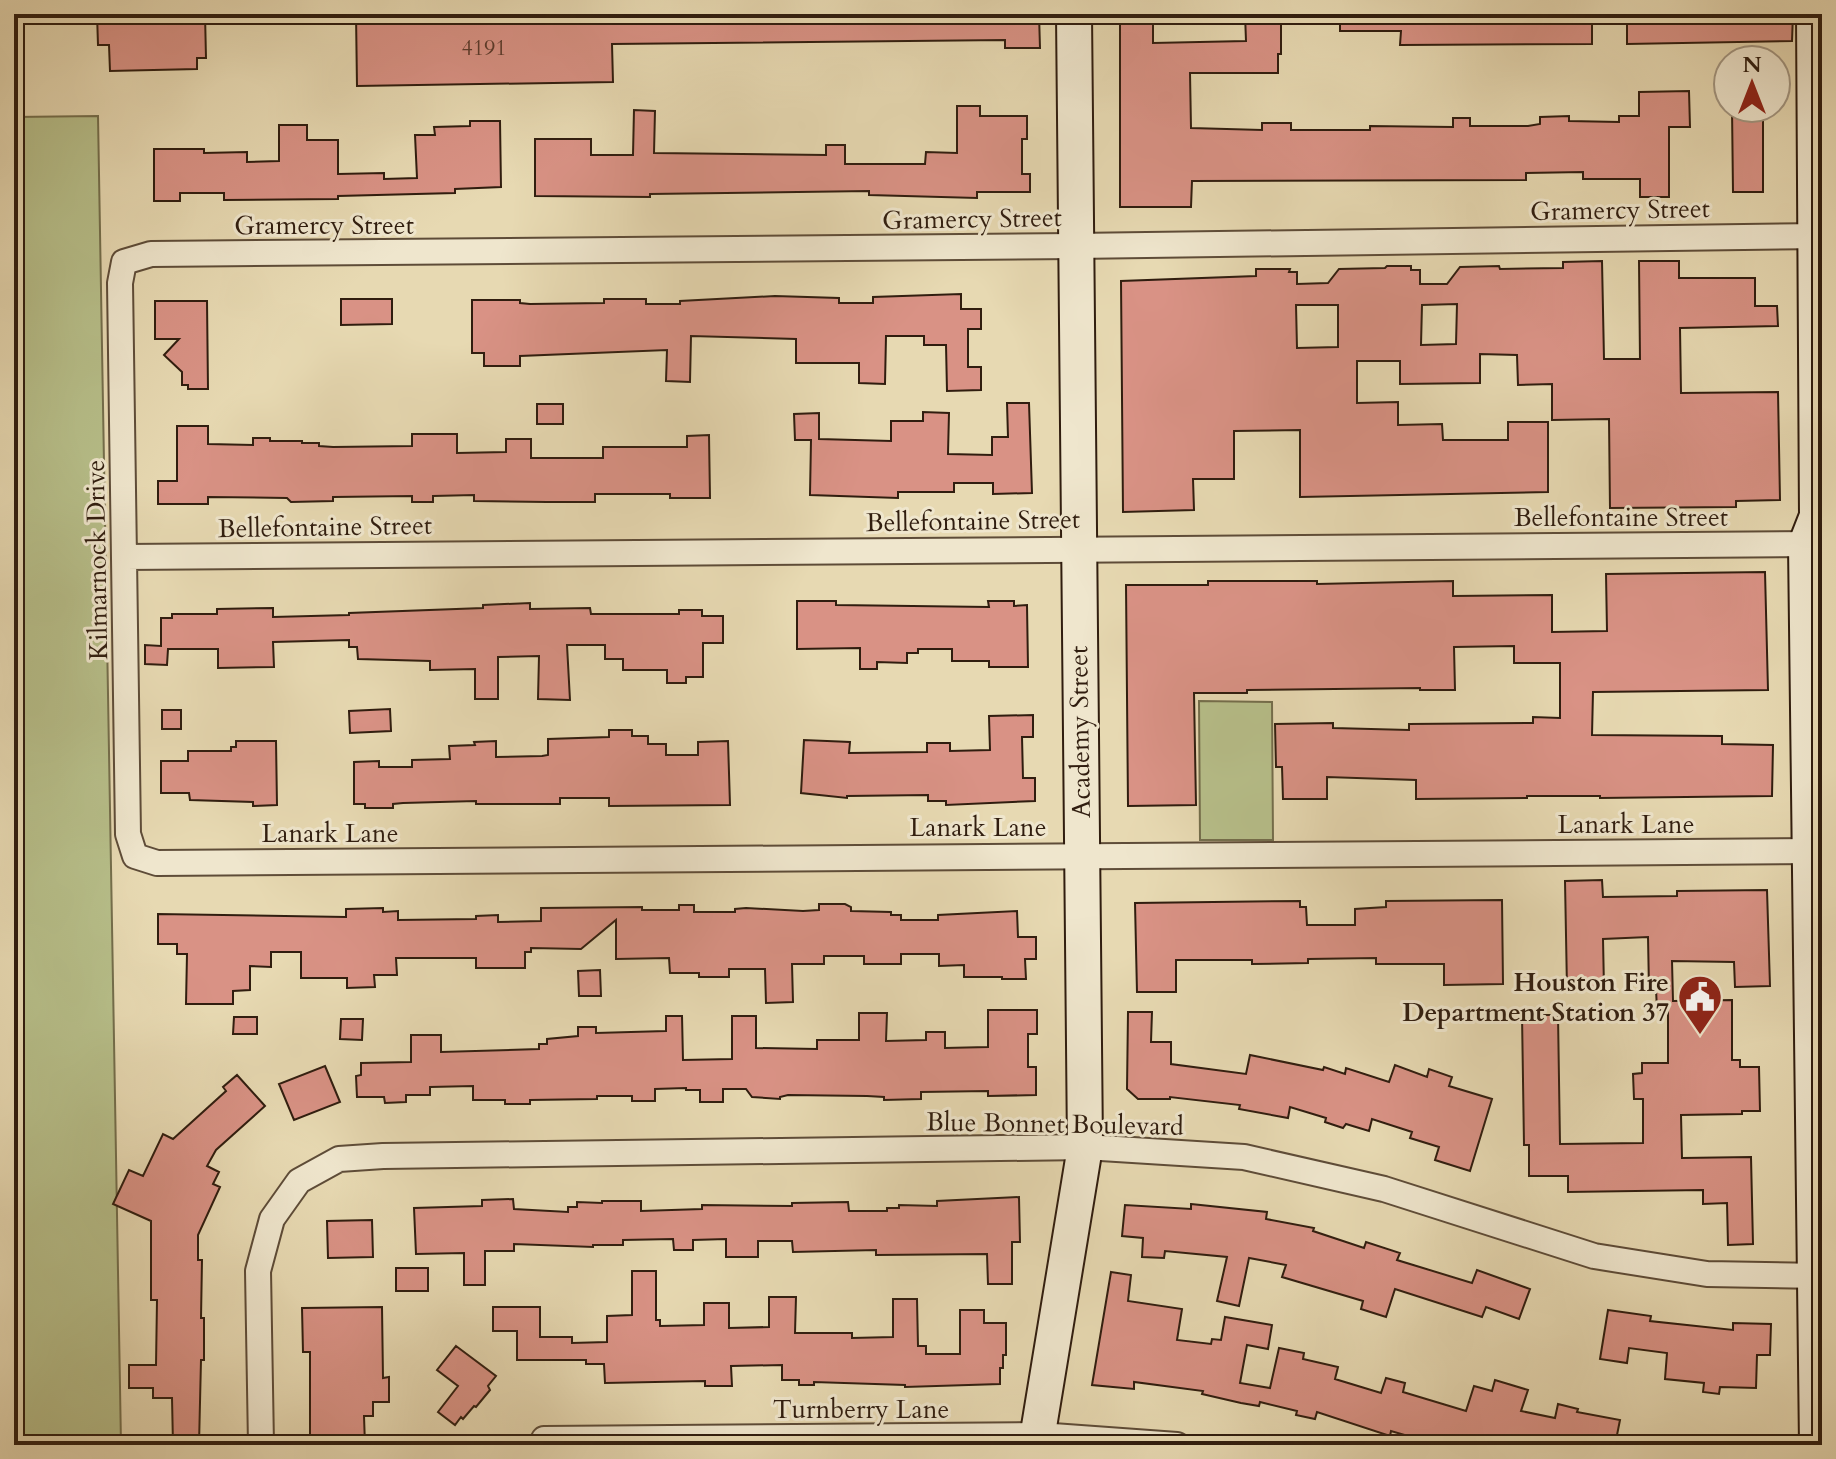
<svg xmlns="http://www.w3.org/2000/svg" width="1836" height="1459" viewBox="0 0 1836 1459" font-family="Cardo,serif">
<rect width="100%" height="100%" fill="#e7d9b2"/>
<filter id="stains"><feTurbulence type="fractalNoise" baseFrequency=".0025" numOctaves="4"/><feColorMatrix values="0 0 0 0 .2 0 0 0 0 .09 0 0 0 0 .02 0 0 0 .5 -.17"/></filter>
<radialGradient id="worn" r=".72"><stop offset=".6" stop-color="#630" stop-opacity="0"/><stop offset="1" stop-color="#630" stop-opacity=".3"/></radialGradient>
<path fill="#b7bf8a" stroke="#746e4c" stroke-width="2" d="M98,116L121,1445H14V117Z
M1199,701L1272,702L1273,840H1200Z"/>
<path fill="#d99285" stroke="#301d0f" stroke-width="2" fill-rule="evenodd" d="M97,14H205L206,58H197V69L110,71L109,45H98Z
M356,14H1039L1040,48H1005V40L612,44L613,82L357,86Z
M1120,14H1153V43L1246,41L1245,14H1281V54H1278V73H1190L1191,128L1262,130V123H1291V130H1370V126L1453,127V118H1470V126H1528L1540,124V117L1569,116V121L1619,122V116H1639V92L1689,91L1690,127H1669V197H1640V179H1583V172L1526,173V180L1192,181L1191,207H1120Z
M1340,14H1592V44L1400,45L1401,31H1340Z
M1627,14H1793L1792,41L1627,44Z
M957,106H980V116H1027V139H1022V174H1030V192H977V198L869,195V191L650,194V197L535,196V139H591V155H633L634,110L655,111L654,153L826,155V145H845V164H925L926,152L957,153Z
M1732,108H1763V192H1733Z
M470,121H500L501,187L455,189V193L338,196V199L224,200V193H180V201H154V149H204V153L247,152V162L279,161V125H307V140H338V174L384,173V179L417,178L415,135H435L434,127L470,126Z
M1602,261L1604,359H1640L1639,261H1679V278H1755V306H1777L1778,326L1680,328L1681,393L1778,392L1780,500L1736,501V507L1610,508L1609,419L1552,420V384L1518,385L1517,355L1480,354V383L1400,384V361H1357V403L1398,402V425L1442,424L1443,440H1508V422H1548V492L1300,497V430L1234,431V479H1193L1194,510L1123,512L1121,281L1256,276V269H1290L1289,272H1297V284L1328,283L1339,269L1385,268L1387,266H1411V270H1420V284H1447L1460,267L1499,266L1500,269L1563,268V262ZM1457,304L1456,344L1421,345L1422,305ZM1296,305H1338V347L1297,348Z
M961,294V309H981V329H968V367H981V390L947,391L946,345H924V336H886L885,384L859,383V363H796V339L691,336L690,382L666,381L667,350L520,356V366H484V353H472V300H520V303L530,304L604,303V299H646V304H680V301L775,296L839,298V303H873V297Z
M341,299H392V324L341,325Z
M155,301H207L208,389H188V385H182V372L164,355L179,339H155Z
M1007,403H1029L1032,493L993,494V483H954V492H898V498L810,495L811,440H795L794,414L819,413V439L891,441V421H923V412L949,413L948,454L992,455V437H1008Z
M537,404H563V424H537Z
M177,426H208V444L253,445V438H270V441H302V443H319V446L333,447L412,446V434H457V453L506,452V439H531V458H603V447H687V436L709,435L710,498H670V494H595V502H547L474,501V495L433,496V502H412V496L333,497V501L291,502L287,498L208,497V504H158V481H177Z
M1765,572L1768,690L1593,692L1592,735L1722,736V744L1773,745L1772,796L1600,798V796H1527V798L1416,799V780L1327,777V799H1283L1282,767H1276L1275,724L1333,723V728L1409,730V724L1533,723V717L1560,718V663H1514V646L1454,647L1455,690H1420V688L1247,690V693H1194L1196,805L1128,806L1126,585H1208V581H1317V584L1453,581V596L1552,595V632L1607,631L1606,574Z
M797,601H836V605L989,607L988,601H1014V606L1027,605L1028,667H989V661H952V649H918V653H907V663L877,662V669H860V648L797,649Z
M530,603V609L590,608L591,614H679V610H702V616H723V643H703V677H686V683H667V670H623V659H605V645H567L570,700L538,699L539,656L498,657V699H475V669L430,670V661L358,659L357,647H349V640L273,642L274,667L218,668V649H168L167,665L145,664V645L161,646V618H172V614H217V609L273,608V617L349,615V613L483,608V605Z
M390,709L391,731L350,733L349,711Z
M162,710H181V729H162Z
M1033,715V737H1022L1023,778H1035V801L946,805V801H928V795L847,796V798L801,793L804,740L850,742L849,753L927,752V743H950V751L990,750L989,716Z
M609,730H632V736H648V744H666V755H698V742L728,741L730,805L609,806V798H560V804H476V801L403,803L393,804V808H365V804H354V762L379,761V767H412V760L450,759L449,746L475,745L474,742L496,741V757L542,756L548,755V739L609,737Z
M236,741H276L277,805L253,806V802L190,800L189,793H161V761H188V751H231V747H236Z
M1602,880L1603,897L1677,896V891L1767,890L1770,986L1735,987L1734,962L1672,961L1673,1001L1732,1000V1060H1740V1067H1759L1760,1111H1742V1114L1681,1115L1682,1158L1751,1157L1753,1244L1728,1245L1727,1203L1703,1204V1190L1568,1192V1176H1529V1145H1524L1522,1015H1558L1560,1144L1643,1143V1099H1634L1633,1074L1642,1073V1063H1668V1010H1657L1656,989H1649L1648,937L1603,939L1604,988L1567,989L1565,881Z
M1502,900L1503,984L1444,985V964H1376V958L1308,959V963L1252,964V960H1176V992H1137L1135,903L1300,901V907H1306L1307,925H1355V909L1386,907V901Z
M819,904H845L851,907V911L891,912V915H901V920H938V915L1017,911L1018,937H1036V959H1025L1026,979H1002V977H964V965L939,966V954H901V964H864V956H824V964H792L793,1002L766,1003L765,969H729V977H699V973H670L669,958L616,959V920L581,949L531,948V952H525V968H476V958H396L397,975H374L375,987L347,988V978H301V952H271V967L250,966V990L233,991V1004H186L187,954H177V944H158V914L346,917V909L383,908V912L398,911V920L476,919V916L498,915V922L541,921V908L642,907V910H679V905H694V912H735V909L746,908L803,911L819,910Z
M600,970L601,996H579L578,971Z
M988,1010H1037V1034H1028V1067H1036V1095L988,1096V1091L921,1092V1099L884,1100V1097L867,1096L788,1095L780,1097V1099L752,1097L746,1089H723V1102H700V1090H686V1088L655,1089V1101H632V1096H597V1099L530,1100V1104H505V1100H473V1086L430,1087V1095H406V1102L385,1103L384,1097H357L356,1076L361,1075V1063L411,1062V1035H441V1052L539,1049V1044H547V1039L578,1036V1027H596V1033L666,1031V1016H682L683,1060L732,1059V1016H756V1048L817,1049V1040H859V1013H887L886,1041L926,1040V1032H945V1048L988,1047Z
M1128,1012H1152L1151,1042H1171V1064L1246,1074L1250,1055L1323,1070L1324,1067L1345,1074L1346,1068L1389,1082L1395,1065L1427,1077L1429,1069L1452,1077L1449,1086L1492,1099L1470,1171L1435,1160L1439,1147L1410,1138L1412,1132L1372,1119L1369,1131L1346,1124L1343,1128L1325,1122L1326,1118L1290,1107L1288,1118L1239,1109L1240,1105L1170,1097V1099H1138L1127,1089Z
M234,1017H257V1034H233Z
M341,1019H363L362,1040L340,1039Z
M325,1066L340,1102L294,1120L279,1084Z
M237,1075L265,1106L216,1150L207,1166L219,1172L213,1184L220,1187L198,1235V1260H202L201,1318H204V1360H201L199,1445H173L172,1398H153V1388H129V1365H156L157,1300H151V1221L113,1204L129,1170L143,1176L163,1134L173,1139L226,1091L223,1087Z
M1019,1197L1020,1242H1012V1284H988L987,1254L876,1255V1250L793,1252L792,1241H758V1257H726V1239L693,1240V1250H674L673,1239L623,1240V1245H593V1247L514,1244V1251H485V1285H464V1253L416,1254L414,1208L482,1206V1200L513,1199L514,1209L568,1212V1207H577V1202L602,1203V1201H641V1211L702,1209V1205L792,1206V1203L848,1202L849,1211H887V1208H899V1205L937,1206V1201Z
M1191,1204L1267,1212L1266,1219L1314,1228L1313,1231L1364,1248L1366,1242L1400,1253L1397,1260L1472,1283L1477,1270L1530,1289L1519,1319L1486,1307L1482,1317L1395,1289L1386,1317L1361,1309L1363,1301L1282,1277L1286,1265L1249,1258L1239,1306L1217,1301L1227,1257L1165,1251L1164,1258L1142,1257L1143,1238L1122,1236L1125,1205L1191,1209Z
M372,1220L373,1257L328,1258L327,1221Z
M396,1268H428V1291H396Z
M632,1271H656V1320H660V1326L704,1325V1303H729V1328L769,1327V1297H796L795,1333H852V1338L893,1337V1299H917L918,1346H926V1354H960V1310H984V1323H1006V1355H1003V1368H1000V1384L905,1387V1385L814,1382V1385H799V1380H782V1365L731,1366L732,1386H705V1381L605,1383L604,1364H586V1360H517V1331H493V1307H540V1337H572V1343L607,1342V1316L632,1315Z
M1111,1272L1131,1275L1128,1301L1182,1309L1177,1340L1211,1344L1212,1339L1221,1340L1225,1317L1272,1325L1268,1349L1247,1345L1240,1383L1270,1388L1279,1348L1304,1353L1303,1359L1338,1367L1335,1379L1381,1393L1386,1378L1405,1383L1403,1392L1466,1411L1474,1386L1492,1391L1495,1380L1528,1390L1521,1411L1555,1418L1558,1404L1578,1409L1577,1412L1620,1420L1615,1445H1439L1391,1431L1390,1436L1317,1412L1315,1419L1296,1415L1297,1411L1260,1402L1259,1406L1241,1403L1202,1394L1203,1391L1134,1382V1389L1092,1385Z
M382,1307L383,1378L389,1377V1402H373V1416H364L365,1445H310V1352H303L302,1308Z
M1608,1310L1651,1316L1650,1321L1733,1330V1323L1771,1324L1770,1355H1757L1756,1388L1720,1387L1719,1394L1703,1392L1704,1383L1665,1379L1667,1353L1629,1348L1627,1363L1600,1359Z
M456,1346L496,1376L488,1386L490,1390L476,1407L474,1406L463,1419L461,1417L455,1425L438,1412L458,1386L437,1370Z"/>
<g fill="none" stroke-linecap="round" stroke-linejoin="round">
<g stroke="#5e4c38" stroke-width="28">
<path id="street" d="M1822,236L1075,246L151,254L124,262L120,283L128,834L135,856L157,863L1822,851
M125,557L1820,544
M544,1439L1039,1435L1177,1445
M261,1445L258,1271L272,1219L299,1181L339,1159L383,1156L1085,1147L1244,1157L1384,1189L1594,1256L1707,1274L1822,1276"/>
</g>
<g stroke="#301d0f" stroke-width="38">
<path id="secondary" d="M1814,14L1817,516L1806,544L1817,1445
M1036,1445L1085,1147L1074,14"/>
</g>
<use href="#street" stroke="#efe6cd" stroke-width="24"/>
<use href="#secondary" stroke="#efe6cd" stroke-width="34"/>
</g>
<defs>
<g id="civic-pin" transform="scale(2.3)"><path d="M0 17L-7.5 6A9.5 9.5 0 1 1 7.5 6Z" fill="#8f2418" stroke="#efe6cd"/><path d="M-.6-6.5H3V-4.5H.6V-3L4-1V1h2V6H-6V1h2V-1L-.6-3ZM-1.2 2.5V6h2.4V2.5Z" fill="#fff"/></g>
</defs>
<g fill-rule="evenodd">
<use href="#civic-pin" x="1700" y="997"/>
</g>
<g text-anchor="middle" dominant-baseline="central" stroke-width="6" stroke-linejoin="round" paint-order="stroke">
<g font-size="22" fill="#5a3a2c">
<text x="484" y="48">4191</text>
</g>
<g font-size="26" fill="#301d0f" stroke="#efe6cd">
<text transform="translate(1620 210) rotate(-1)">Gramercy Street</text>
<text transform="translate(972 219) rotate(-1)">Gramercy Street</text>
<text x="324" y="225">Gramercy Street</text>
<text x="1621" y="517">Bellefontaine Street</text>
<text transform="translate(973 521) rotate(-1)">Bellefontaine Street</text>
<text transform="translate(325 527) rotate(-1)">Bellefontaine Street</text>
<text transform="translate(97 560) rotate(-91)">Kilmarnock Drive</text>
<text transform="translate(1080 732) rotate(-91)">Academy Street</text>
<text x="1626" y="824">Lanark Lane</text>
<text x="978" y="827">Lanark Lane</text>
<text x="330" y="833">Lanark Lane</text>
<text transform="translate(1055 1124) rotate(1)">Blue Bonnet Boulevard</text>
<text x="861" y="1409">Turnberry Lane</text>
</g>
<g font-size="26" font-weight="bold" fill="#301d0f" stroke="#efe6cd" text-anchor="end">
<text x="1669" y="982">Houston Fire<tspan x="1669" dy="30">Department Station 37</tspan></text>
</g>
</g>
<rect width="1836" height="1459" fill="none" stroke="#e7d9b2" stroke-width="48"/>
<rect x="16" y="16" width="1804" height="1427" fill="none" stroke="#301d0f" stroke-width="4"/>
<rect x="24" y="24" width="1788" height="1411" fill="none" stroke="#301d0f" stroke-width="2"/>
<g transform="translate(1752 84)"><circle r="38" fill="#efe6cd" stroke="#a39681" stroke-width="2"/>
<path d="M0-6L14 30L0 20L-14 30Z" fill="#8f2418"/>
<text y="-12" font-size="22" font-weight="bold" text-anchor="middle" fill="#301d0f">N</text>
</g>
<rect width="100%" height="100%" filter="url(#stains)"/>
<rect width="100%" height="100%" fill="url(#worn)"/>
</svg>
